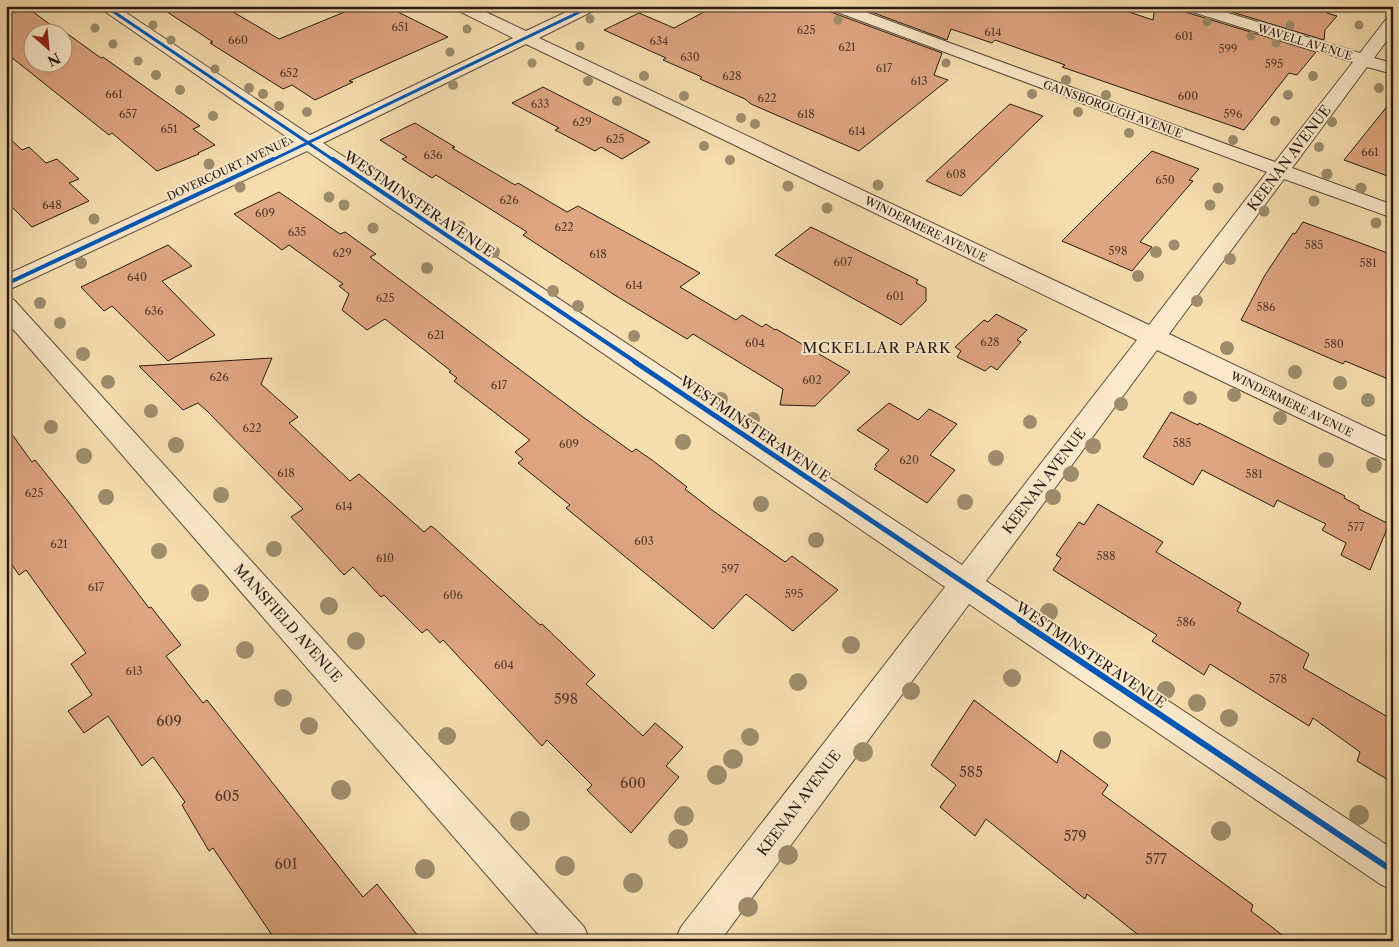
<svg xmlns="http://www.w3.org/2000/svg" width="1399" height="947" viewBox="0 0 1399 947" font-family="'Libre Caslon Text',serif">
<rect width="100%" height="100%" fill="#f7deaf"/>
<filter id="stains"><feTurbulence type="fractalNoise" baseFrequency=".004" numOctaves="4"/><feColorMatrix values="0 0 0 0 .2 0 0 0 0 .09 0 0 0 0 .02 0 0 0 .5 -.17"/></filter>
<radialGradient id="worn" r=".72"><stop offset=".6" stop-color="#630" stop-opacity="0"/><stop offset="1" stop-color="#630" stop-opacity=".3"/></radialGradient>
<path fill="#dea581" stroke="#281812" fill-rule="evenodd" d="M6,6H25L55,28L58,27L101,58L103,57L200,126L193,129L215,145L198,153L199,154L157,171L112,133L109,135L6,53ZM32,32H62V62H32Z
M158,6H223L279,39L359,6H386L448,37L349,81L353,82L315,100L292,85L283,89L210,43L213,42Z
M715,6H824L828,11L942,53L934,75L948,80L859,151L751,104L745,99L700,79L702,77L663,60L666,58L604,30L639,13L674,28Z
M855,6H1111L1153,20L1155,6H1178L1182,11L1316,52L1297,75L1289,73L1244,130L1062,67L1065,65L995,40L992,43L951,29L947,40Z
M1212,6H1333L1327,13L1337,16L1325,30L1324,40Z
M543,87L650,142L622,159L601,147L595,151L555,130L559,128L512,103Z
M1393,99V178L1344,160Z
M1010,104L1043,116L961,196L926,181Z
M415,123L455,147L452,148L515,185L518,183L567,212L578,206L700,273L680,287L736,320L742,315L762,327L766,324L775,330L776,329L850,372L815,406L780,405L783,389L693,334L687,339L613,294L523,235L527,232L436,175L432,178L402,159L407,157L380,140Z
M6,135L22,150L29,147L46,163L57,159L79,179L69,183L89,201L32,227L6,201Z
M1152,151L1199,169L1189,180L1193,181L1140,242L1152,247L1132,271L1062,241Z
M279,192L340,234L345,232L376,254L370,257L583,417L632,452L636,449L652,460L687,487L685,489L712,510L785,562L792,556L838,590L793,631L746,594L713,629L566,508L570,505L518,463L523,459L515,452L530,440L454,381L457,378L449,372L451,371L385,319L367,330L342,310L349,294L339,286L343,284L289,245L282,250L234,214Z
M1303,222L1393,255V381L1345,361L1343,364L1241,320L1265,275L1293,233L1295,234Z
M811,227L918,280L916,283L926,288V301L901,325L775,255Z
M168,245L192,266L162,281L215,335L168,361L112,306L104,311L81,287Z
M996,314L1027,330L1017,340L1021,342L997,370L991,366L985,371L957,357L961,351L955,347L984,320L988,322Z
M272,358L261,384L298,417L289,423L350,481L359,474L424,532L431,526L434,528L540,625L542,624L595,675L586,684L643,736L655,723L683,747L666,766L679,777L631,833L587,790L592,785L547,740L542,746L443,640L440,643L427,629L422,633L384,595L381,597L353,567L344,575L291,517L303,509L207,411L198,403L183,410L139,366Z
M889,403L918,420L929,409L957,424L930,455L955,470L927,503L874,469L877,466L875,465L889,450L857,430Z
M1171,412L1198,425L1199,423L1345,496L1344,498L1359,506V509L1389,524L1370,570L1341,555L1346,543L1322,530L1326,524L1277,500L1274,507L1202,470L1193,485L1143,457Z
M6,426L32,462L35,460L71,505L149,608L151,607L181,645L166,656L203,703L207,700L363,897L377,884L422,941H276L213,848L209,851L182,805L185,802L153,757L142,766L108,716L84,733L68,711L92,695L71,664L86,653L26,570L19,575L6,556Z
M1098,504L1163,542L1156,552L1241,603L1237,611L1309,654L1303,668L1393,720V783L1357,761L1360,752L1313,718L1309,726L1210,664L1204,675L1152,641L1157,635L1053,570L1061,558L1056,555L1079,522L1084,525Z
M974,700L1057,763L1061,750L1108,785L1102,794L1253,905L1251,911L1290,941H1146L1087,894L1085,899L986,819L975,836L940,807L956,785L931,765Z"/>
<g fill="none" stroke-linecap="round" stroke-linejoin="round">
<g stroke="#5c4a39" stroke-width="2">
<path id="minor" d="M97,6H116L310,135L513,38L455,9L452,6H473L526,31L579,6H600L597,9L539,38L1149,325L1267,172L829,9L826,6H849L1275,162L1353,62L1183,9L1180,6H1205L1360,53L1387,18L1393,16V32L1374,58L1393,63V74L1367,67L1292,168L1393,205V218L1284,179L1169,334L1393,440V463L1157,350L986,581L1393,849V890L1380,884L969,604L720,941H675L681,927L945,587L307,151L6,291V275L294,142ZM526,44L1137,340L962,565L323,143Z
M6,298L14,300L584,927L590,941H544L6,321Z"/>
</g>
<use href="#minor" fill="#faeacb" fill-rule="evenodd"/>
<g stroke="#faeacb" stroke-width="5">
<path id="cycleway-far3" d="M105,6L335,161
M270,161L592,6"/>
</g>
<g stroke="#faeacb" stroke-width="6">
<path id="cycleway-far2" d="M333,159L637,363
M6,284L273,159"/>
</g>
<g stroke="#faeacb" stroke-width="8">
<path id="cycleway-far1" d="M635,362L1021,621"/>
</g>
<g stroke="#faeacb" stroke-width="9">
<path id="cycleway" d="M1019,620L1393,871"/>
</g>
<use href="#cycleway-far3" stroke="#0057b8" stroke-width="3"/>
<use href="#cycleway-far2" stroke="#0057b8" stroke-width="4"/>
<use href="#cycleway-far1" stroke="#0057b8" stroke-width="5"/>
<use href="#cycleway" stroke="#0057b8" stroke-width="6"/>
</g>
<g fill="#9d8d6d">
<circle cx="590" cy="19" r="4.5"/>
<circle cx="838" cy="20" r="4.5"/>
<circle cx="1207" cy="22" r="4.5"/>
<circle cx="153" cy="25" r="4.5"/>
<circle cx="1290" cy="25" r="4.5"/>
<circle cx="1359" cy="25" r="4.5"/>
<circle cx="95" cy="28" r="4.5"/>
<circle cx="467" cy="29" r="4.5"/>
<circle cx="1251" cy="36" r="4.5"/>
<circle cx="171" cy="40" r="4.5"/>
<circle cx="1276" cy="43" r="4.5"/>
<circle cx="113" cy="44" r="4.5"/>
<circle cx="580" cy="46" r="4.5"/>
<circle cx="450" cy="52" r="4.5"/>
<circle cx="138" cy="61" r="4.5"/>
<circle cx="532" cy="63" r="4.5"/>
<circle cx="946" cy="63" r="4.5"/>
<circle cx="215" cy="69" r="4.5"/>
<circle cx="156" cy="75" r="5"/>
<circle cx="644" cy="76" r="5"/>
<circle cx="1313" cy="76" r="5"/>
<circle cx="1066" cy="80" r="5"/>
<circle cx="588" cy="81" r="5"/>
<circle cx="453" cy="85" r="5"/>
<circle cx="249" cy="88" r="5"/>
<circle cx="1379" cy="88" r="5"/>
<circle cx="180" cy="90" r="5"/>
<circle cx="263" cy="94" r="5"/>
<circle cx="1032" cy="94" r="5"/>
<circle cx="1106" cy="95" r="5"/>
<circle cx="1288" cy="95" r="5"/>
<circle cx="684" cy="96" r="5"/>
<circle cx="617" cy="101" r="5"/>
<circle cx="279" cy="106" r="5"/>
<circle cx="307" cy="112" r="5"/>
<circle cx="1078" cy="112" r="5"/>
<circle cx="213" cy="116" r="5"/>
<circle cx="741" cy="118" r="5"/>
<circle cx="1275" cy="121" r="5"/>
<circle cx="1332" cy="122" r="5"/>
<circle cx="755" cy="124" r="5"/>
<circle cx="1129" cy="133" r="5"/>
<circle cx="1233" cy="140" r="5"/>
<circle cx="704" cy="146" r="5"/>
<circle cx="1319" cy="147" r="5"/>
<circle cx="730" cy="160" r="5"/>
<circle cx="209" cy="164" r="5.5"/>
<circle cx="1327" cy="174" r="5.5"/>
<circle cx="878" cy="185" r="5.5"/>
<circle cx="788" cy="186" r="5.5"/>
<circle cx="240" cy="187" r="5.5"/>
<circle cx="1218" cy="188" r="5.5"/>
<circle cx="1361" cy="188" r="5.5"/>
<circle cx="329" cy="197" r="5.5"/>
<circle cx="1314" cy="201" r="5.5"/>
<circle cx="344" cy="205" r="5.5"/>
<circle cx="1210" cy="205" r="5.5"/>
<circle cx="827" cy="208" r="5.5"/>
<circle cx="1264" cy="211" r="5.5"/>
<circle cx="94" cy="219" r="5.5"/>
<circle cx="1376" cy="223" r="5.5"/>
<circle cx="460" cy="226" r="5.5"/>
<circle cx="373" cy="228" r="5.5"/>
<circle cx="1174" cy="245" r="5.5"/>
<circle cx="494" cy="252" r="6"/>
<circle cx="1156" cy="252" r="6"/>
<circle cx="1230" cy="259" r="6"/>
<circle cx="81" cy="263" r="6"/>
<circle cx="427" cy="268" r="6"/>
<circle cx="1138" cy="276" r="6"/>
<circle cx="553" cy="291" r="6"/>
<circle cx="1197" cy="301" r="6"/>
<circle cx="40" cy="303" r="6"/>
<circle cx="578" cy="306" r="6"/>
<circle cx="60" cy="323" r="6"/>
<circle cx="634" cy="336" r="6"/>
<circle cx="1227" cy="348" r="7"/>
<circle cx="83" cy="354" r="7"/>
<circle cx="1295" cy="372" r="7"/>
<circle cx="108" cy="382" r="7"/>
<circle cx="1340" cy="383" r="7"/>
<circle cx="1234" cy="395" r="7"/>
<circle cx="1190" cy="398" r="7"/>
<circle cx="721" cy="399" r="7"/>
<circle cx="1368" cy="400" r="7"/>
<circle cx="1121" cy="404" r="7"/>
<circle cx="151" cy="411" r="7"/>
<circle cx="1280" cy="418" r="7"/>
<circle cx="753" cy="419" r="7"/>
<circle cx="1030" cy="422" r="7"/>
<circle cx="51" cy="427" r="7"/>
<circle cx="683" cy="442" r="8"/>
<circle cx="176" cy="445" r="8"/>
<circle cx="1093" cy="446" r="8"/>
<circle cx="84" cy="456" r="8"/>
<circle cx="996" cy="458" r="8"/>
<circle cx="1326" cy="460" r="8"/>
<circle cx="1374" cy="465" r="8"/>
<circle cx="1071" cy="474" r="8"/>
<circle cx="221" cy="495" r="8"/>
<circle cx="106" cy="497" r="8"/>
<circle cx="1053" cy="497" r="8"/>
<circle cx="965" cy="502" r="8"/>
<circle cx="761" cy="504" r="8"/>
<circle cx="816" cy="540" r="8"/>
<circle cx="274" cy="549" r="8"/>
<circle cx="159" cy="551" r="8"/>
<circle cx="200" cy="593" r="9"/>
<circle cx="329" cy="606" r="9"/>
<circle cx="1049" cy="612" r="9"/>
<circle cx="356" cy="641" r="9"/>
<circle cx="851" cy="645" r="9"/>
<circle cx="245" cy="650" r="9"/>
<circle cx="1012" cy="678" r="9"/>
<circle cx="798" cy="682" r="9"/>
<circle cx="1166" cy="690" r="9"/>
<circle cx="911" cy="691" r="9"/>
<circle cx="283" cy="698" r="9"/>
<circle cx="1197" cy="703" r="9"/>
<circle cx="1229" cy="718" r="9"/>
<circle cx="309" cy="726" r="9"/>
<circle cx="447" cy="736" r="9"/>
<circle cx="750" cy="737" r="9"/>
<circle cx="1102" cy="740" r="9"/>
<circle cx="863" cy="752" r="10"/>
<circle cx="733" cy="759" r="10"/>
<circle cx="717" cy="775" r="10"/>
<circle cx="341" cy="790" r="10"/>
<circle cx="1359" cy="815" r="10"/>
<circle cx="684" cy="816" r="10"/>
<circle cx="520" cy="821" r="10"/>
<circle cx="1221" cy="831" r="10"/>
<circle cx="678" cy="839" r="10"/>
<circle cx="788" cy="855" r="10"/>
<circle cx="565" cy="866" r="10"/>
<circle cx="425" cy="869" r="10"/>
<circle cx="633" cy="883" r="10"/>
<circle cx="748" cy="907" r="10"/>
</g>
<g text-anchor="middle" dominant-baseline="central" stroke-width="4" stroke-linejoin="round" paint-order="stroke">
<g font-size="11" fill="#563b2e">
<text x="400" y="27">651</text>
<text x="806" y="30">625</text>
<text x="993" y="32">614</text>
<text x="1184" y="36">601</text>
<text x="238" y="40">660</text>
<text x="659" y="41">634</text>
<text x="847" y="47">621</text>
<text x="1228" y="49">599</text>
<text x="690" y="57">630</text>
<text x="1274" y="64">595</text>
<text x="884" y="68">617</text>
<text x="289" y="73">652</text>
<text x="732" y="76">628</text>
<text x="919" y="81">613</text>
<text x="114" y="94">661</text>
<text x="1188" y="96">600</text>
<text x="767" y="98">622</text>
<text x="540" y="104">633</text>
<text x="128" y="114">657</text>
<text x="806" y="114">618</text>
<text x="1233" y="114">596</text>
<text x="582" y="122">629</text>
<text x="169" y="129">651</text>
<text x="857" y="131">614</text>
<text x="615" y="139">625</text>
<text x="1370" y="152">661</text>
<text x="433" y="155">636</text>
<text x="956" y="174">608</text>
<text x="1165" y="180">650</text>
<text x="509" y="200">626</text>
<text x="52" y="205">648</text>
<text x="265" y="213">609</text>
<text x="564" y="227">622</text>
<text x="297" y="232">635</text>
<text x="1314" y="245">585</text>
<text x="1118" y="251">598</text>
<text x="342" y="253">629</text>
<text x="598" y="254">618</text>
<text x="843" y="262">607</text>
<text x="1368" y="263">581</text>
<text x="137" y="277">640</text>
<text x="634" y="285">614</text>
<text x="895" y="296">601</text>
<text x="385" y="298">625</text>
<text x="1266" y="307">586</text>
<text x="154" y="311">636</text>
<text x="436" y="335">621</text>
<text x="990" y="342">628</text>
<text x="755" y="343">604</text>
<text x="1334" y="344">580</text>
<text x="219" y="377">626</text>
<text x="812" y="380">602</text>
<text x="499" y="385">617</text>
<text x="252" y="428">622</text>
<text x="1182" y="443">585</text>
<text x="569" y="444">609</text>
<text x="909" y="460">620</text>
<text x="286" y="473">618</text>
<text x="1254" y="474">581</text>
<text x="34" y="493">625</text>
<text x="344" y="506">614</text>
<text x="1356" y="527">577</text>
<text x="644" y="541">603</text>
<text x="59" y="544">621</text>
<text x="1106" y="556">588</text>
<text x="385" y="558">610</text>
<text x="730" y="569">597</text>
<text x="96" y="587">617</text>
<text x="794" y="594">595</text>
<text x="453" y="595">606</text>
<text x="1186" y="622">586</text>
<text x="504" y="665">604</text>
<text x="134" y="671">613</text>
<text x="1278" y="679">578</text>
</g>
<g font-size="11" fill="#281812" stroke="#faeacb">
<text transform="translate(1305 42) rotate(17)">WAVELL AVENUE</text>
<text transform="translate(1113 109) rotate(20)">GAINSBOROUGH AVENUE</text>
<text transform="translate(228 169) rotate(-25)">DOVERCOURT AVENUE</text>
<text transform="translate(926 229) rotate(26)">WINDERMERE AVENUE</text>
<text transform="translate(1292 404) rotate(26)">WINDERMERE AVENUE</text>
</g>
<g font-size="14" fill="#281812" stroke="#faeacb">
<text transform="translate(1289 158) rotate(-53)">KEENAN AVENUE</text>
<text transform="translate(419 204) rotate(34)">WESTMINSTER AVENUE</text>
<text transform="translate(755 429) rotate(34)">WESTMINSTER AVENUE</text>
<text transform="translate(1044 481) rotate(-53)">KEENAN AVENUE</text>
<text transform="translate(288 623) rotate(48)">MANSFIELD AVENUE</text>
<text transform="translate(1091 655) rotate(34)">WESTMINSTER AVENUE</text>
<text transform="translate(799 803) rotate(-53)">KEENAN AVENUE</text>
</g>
<g font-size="14" fill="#563b2e">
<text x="566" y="699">598</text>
<text x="169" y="721">609</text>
<text x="971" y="772">585</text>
<text x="633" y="783">600</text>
<text x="227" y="796">605</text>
<text x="1075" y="836">579</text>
<text x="1156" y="859">577</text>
<text x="286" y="864">601</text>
</g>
<g font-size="15" letter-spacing="1" fill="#281812" stroke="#faeacb">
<text x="877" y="347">MCKELLAR PARK</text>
</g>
</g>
<rect width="1399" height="947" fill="none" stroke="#f7deaf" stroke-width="25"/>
<rect x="8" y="8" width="1384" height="932" fill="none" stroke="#281812" stroke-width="2.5"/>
<rect x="12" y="12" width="1374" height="922" fill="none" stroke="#281812"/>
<g transform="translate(48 48) rotate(153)"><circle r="24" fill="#faeacb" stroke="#a69681"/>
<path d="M0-4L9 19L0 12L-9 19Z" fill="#8f2418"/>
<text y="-8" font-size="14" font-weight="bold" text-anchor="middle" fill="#281812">N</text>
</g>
<rect width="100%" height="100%" filter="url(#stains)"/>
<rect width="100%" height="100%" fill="url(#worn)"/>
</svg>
